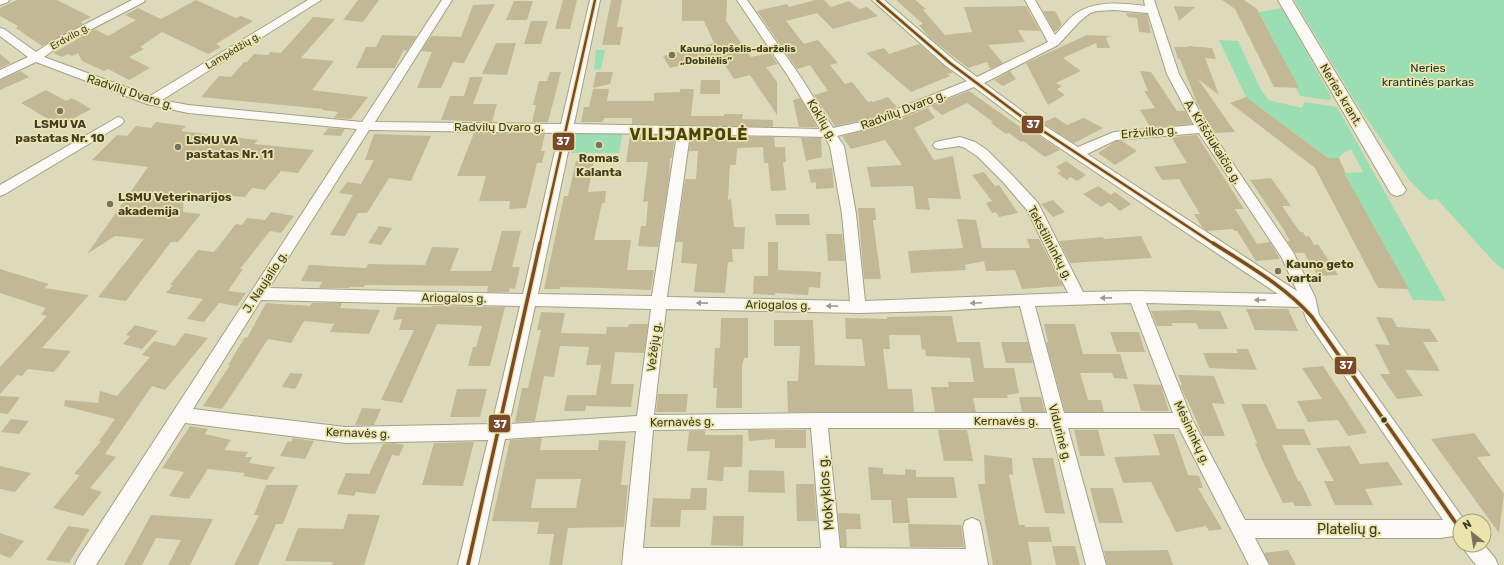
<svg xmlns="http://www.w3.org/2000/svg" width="1504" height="565" viewBox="0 0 1504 565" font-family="Rubik,sans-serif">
<rect width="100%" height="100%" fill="#dddabb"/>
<path fill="#9cdeb3" d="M1294,0H1504V270L1494,262L1437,199L1429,200L1409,180L1358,106Z
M1282,8L1332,98L1328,100L1300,96L1296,88H1298L1259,12Z
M1219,40L1238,41L1261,90L1269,100L1302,108L1305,102L1337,107L1446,301L1413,300L1344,173L1363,172L1351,149L1342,154L1339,158H1328L1246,97Z
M596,50H605L601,69L594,70Z
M575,132H623L619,153H571Z"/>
<path fill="#c3b896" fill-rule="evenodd" d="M17,0H57L91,17L81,22L83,24L42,46L16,28L18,26L0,16V8Z
M196,0L236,18L241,16L253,21L216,44L221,47L208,54L162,32L140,47L144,49L129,57L150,68L129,80L108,69L104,71L82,61L78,53L72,56L68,54L62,57L53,53L95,29L108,36L136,20L125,15L138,8L161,19Z
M358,0H379L363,22L343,20Z
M563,0H577L570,29H555Z
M611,0H622L617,27H623L620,45H602Z
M682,0H727L726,21L751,57L770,53L778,64L766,67L777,82V115L750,75L734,79L719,56L670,68L663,56L714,43L704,21H682Z
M815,0H824L831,7L849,1L859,9L867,7L878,16L833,29L817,13L786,21L804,44L818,40L838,63L830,65L845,84L852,82L868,102L871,101L873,102L888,97L897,107L870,119L835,126L814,95L828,91L810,65L797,69L757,11L787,4L789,7Z
M896,0H915L926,9L923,10L945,35L972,32L964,7L1026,6L1040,31L1018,30L1025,42L988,45L1003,63L990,69L987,62L968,68L930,38L919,25L923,24Z
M1222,0H1244L1257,9L1299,88L1274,87L1235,9Z
M514,1H533L527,20H506Z
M495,4L464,63L453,62L441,88H417L432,52L421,51L431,36L461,37L473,5Z
M1174,6L1195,7L1179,21Z
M1043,11H1055L1062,24L1057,31H1054Z
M1126,13L1147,14L1151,33L1139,32L1137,18L1128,17Z
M313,17L335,19L301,58L334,61L312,90L368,97L351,119L334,118L338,112L322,110L323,109L201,97L219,76L231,77L244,62H247L254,54L268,55L270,52L281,53Z
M531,21H548L541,44H524Z
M382,35L417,36L407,51L404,50L402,53L395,68H356L366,47H376Z
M1087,35L1111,36L1106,38L1110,48H1097L1096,43L1063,58L1081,71L1056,83L1062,86L1057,89L1065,95L1048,105L1026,63Z
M496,43H516L507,75L482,74Z
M919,44L953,73L947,74L950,76L911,92L866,53L884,48L889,54Z
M1188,46L1212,48L1216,59L1205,58L1219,95L1198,79L1235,132L1214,133L1197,103L1180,59H1178L1174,47H1188Z
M0,54L11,63L0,68Z
M21,71L29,77L0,90V80Z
M1010,71L1016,79L1003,86L994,80Z
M1140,71L1151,72L1177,111H1185L1192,124L1150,127L1140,110L1155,108L1144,91H1148Z
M550,72H561L548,122H532L536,105H533L539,81H547Z
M596,72H613L610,84L593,88Z
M470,77H483L473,104H497L492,122L441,120L450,96H464Z
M701,80H720V94H700Z
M593,89H609L607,101H654V93L680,92V89H694L691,116H724V114H743L742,119L773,120V127L632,124V118H604L603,122H581L584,107H589Z
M46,90L66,101L72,98L91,109L60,126L21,103Z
M969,91L1026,131L1029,129L1060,150L1045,157L1023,141L1021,142L1009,133L1006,134L991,123L993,122L967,103L942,115L931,106Z
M1246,97L1328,158H1339L1346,174L1344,173L1409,289L1378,288L1315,168L1230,103Z
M800,98L817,127H799L793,100Z
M928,108L935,118L914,128L934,160L953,156L961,199L928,198L930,210L916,209L913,186L871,187L867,167L902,165L885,140L851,149L842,136L878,127Z
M1055,117L1067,125L1084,118L1103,128L1074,143L1042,123Z
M156,122L186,126L181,131L258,140L254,144L314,150L298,173L281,171L265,190L252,188L245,197L184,193L183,212L201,214L178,242H171L126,301L98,297L144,239L115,236L87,254L148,167L92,160L117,135L127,136L136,126L151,128Z
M328,128L345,129L341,136L323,135Z
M474,133L545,134L541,151H545L542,163H537L526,208L509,209L510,201H479L486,176H457Z
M374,134L431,136L411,181L389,178L367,213H358L345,236L330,235L353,195L339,193L347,182L361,184L374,160H365Z
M630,135H675L672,158H670L669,179L658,247L638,246L641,226H646L648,201L643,202L648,162H626Z
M1197,135L1244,209H1235L1257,244L1270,242L1280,259L1256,261L1237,231H1234L1233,229L1207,231L1202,227L1194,214H1200L1179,179L1162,180L1154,167L1187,163L1171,137Z
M691,136L774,137L775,147H785L786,162H783L786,190L771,191L768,163H764L763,147L737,148L736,165H730L728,200L731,199L734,227H745L744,249H732L733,262H728L725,293L694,292L697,264L681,263L683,242H676L685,179H696L698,151H689Z
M801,138H821L822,157L806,161Z
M1116,141H1122L1137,151L1115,165L1098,153Z
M576,161H594L588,192L606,191L605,203H602L594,240H631L627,270H654L651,290L603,288L560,287V289H544L564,196H568Z
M1066,161L1086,175L1077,181L1070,177L1067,180L1057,173L1061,171L1056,167Z
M832,168L834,188L816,189V182L811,183L808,170Z
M984,172L995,186L999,185L1018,213L999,217L996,212L992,213L986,203L992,201L972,175Z
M1271,178L1291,206H1282L1300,232H1303L1306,237L1309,236L1314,245L1318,244L1338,275L1318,276L1304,253H1295L1287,241H1290L1285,233H1286L1250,180Z
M1098,186L1111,195L1115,192L1131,204L1120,211L1109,202L1101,207L1083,194Z
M1053,200L1065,212L1053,217L1041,204Z
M858,208H875L876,220H873L881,279H864Z
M271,212L294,216L281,233L270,231L240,269H243L228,291L246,293L237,306L219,303L204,322L187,319L203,299L166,293L173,285H170L198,250L214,252L236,224L242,225L247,218L265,220Z
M775,214H809L810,225H776Z
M957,219L976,220L982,248H1030L1027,239H1039L1063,286L1022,289L1015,270L986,271L984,261L965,265L966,270L911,273L908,251L963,248Z
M379,226L392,228L381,245L368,243Z
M502,231H521L512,267H520L515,289L510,288L509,292H487L488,286L365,285L364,287H350L349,288H319L322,282L301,281L309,265L366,268L368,264L425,265L432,247L459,248L450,271H491Z
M826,234H842L845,261H828Z
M1141,236L1152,258L1070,263L1059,241L1103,237L1104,239Z
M768,242H778V270L821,272L820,288L809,287L808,295L775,293V295L753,294L754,276H768Z
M0,269L49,284L44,288L89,295L42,348L71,351L54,372L28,369L22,376L17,375L0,394V367L47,316L41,314L46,308L0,293Z
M266,303L310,306L312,303H342L340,308L380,310L369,334L330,332L334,324L304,321L291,343L268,339L250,367L222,409L203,406L230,365H228L245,337L247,338Z
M432,306L505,307L490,366H468L473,347H476L482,326L437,324L402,403L381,400L414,330H399L402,319L393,320L397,307H432Z
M1246,309H1288L1298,331L1255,330Z
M1188,310L1220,311L1228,329H1199L1196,323H1171L1173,326H1157L1151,311Z
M541,312L565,313L561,333L606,334L607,327H628L629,324H648L644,353L615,352L611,384H634L631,407L586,406L585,411H564L567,395H596L601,365H586L589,347L560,346L554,377L544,376L535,421L515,422L522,388H528L541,330H537Z
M930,316H952L957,342H980L984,368H1014L1019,393L1007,395L1008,398H973L976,412H935L931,387H949L948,382H974L970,358L926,356L925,349L922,350L920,335H889L890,349H883L888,389H912L914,412H788L787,381H798L800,346H774V320H813L815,365L865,366L862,339H846L845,318L887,319V317Z
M1376,317L1392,318L1397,327L1430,329L1438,342H1423L1440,371L1405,370L1423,396L1397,399L1380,374H1390L1375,344L1390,345Z
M721,318H748V358H744L742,365V408H716L717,388H713L715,348H720Z
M1044,324H1075L1083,354H1120L1128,379L1114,378L1112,373H1080L1088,400H1101L1104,412H1065L1046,342H1048Z
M135,325L158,331L142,349L123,344L130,336L126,335Z
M1110,332H1139L1145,352H1117Z
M185,333L208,338L165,390L152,386L105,454L116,457L90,488L102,492L83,516L53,508L80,475L74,474L101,441H99L115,419L64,406L65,400L98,403L100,391L117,396L150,357L142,355L154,341L175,346Z
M1001,342H1028L1033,363H1006Z
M1236,349H1248L1257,370L1209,368L1203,353H1238Z
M1323,366L1345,399L1367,433L1348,436L1338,420L1308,422L1297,401L1322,399L1302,368Z
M290,373L303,374L295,389L282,387Z
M1178,375L1214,376L1225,404L1212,403L1225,436H1203L1187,399H1186L1180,385H1182Z
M1133,384L1161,385L1169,411H1141Z
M457,389H487L480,417H450Z
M658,394H688L686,412H656Z
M0,396L20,397L8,414L0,413Z
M1019,397H1041L1045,412H1022Z
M1241,404H1266L1277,429H1304L1311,445H1282L1298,481H1300L1312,506H1295L1293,502L1283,503L1263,462L1255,443H1257Z
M362,408L381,409L374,425H355Z
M11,419L29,421L19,434L1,432Z
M190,426L208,429L205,434L231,440L224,450L248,452L245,457H252L249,463L275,467L267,480L243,476L245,473L208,469L189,499L169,496L184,472L162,468Z
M748,430H806V448H775V439L749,441Z
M938,430H967L973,461H944Z
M1074,430H1098L1105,456H1080Z
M689,431H705V435H743L742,467H724L723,481L707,480L710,451H687Z
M1474,433L1491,456L1477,457L1504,494L1499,533L1431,439Z
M1153,434H1174L1188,475L1199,476L1203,488H1198L1222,529L1209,531L1206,526L1176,532L1151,482L1123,483L1114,457L1160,455Z
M293,438L314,441L305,459L280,456L288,441L291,442Z
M542,438L540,450H598L599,440L626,441L621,485H628L624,527L568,528L562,565H549L554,534H537L539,522L492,521L510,440ZM536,479H581L576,508H531Z
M474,442L463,486L422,485L434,443Z
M394,443L404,445L399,456L392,455L375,494L356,492L354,496L337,494L346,473L369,474L383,444Z
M1350,446L1360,464L1388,462L1403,485L1365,489L1373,505H1335L1324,481H1334L1316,448Z
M984,455L1012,458L1013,475L1009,474L1019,525H1025V527H1049L1052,542H1028L1032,565H993L978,484H985Z
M1032,458H1053L1065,514L1045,513Z
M0,466L31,473L15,492L0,489Z
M868,467L883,468V474L905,475V469L916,470V477H954L957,498H907L910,523H893L891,500H871Z
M749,470L784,471L785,493L748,492Z
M796,484H814L817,521H797Z
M266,485H298L283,524H276L258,565H234L259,515H254Z
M691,488H707L706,510H681L680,527H650L653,498L690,499Z
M1090,488H1113L1123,523H1099Z
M838,513L860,514L861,529H846L847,547H841Z
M348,514L380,515L364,565H332L333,562L285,561L298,528L343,529Z
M151,515L213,519L190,565H168L181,540L156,538L142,565H124Z
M713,516H744L743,546L711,545Z
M908,524L961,525L964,547H910Z
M68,526L90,529L69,563L46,560Z
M0,533L24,541L10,558L0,554Z
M1052,546H1075L1080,565H1056Z
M1168,550L1173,565H1107L1104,551Z
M1288,550L1296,565H1270L1264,553Z"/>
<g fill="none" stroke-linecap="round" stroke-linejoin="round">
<g stroke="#a2a087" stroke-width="2">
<path id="minor" d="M0,0H9L8,2L0,5Z
M132,0H145L144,2L59,46L44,57L150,96L308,0H321L162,100L188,105L362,122L442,0H452L375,122L561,124L590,0H600L574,124L820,129L788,76L737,0H747L800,76L833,128L870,120L967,81L946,66L872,0H884L954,60L977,77L1048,42L1025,0H1035L1055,35C1062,28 1067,20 1075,14C1095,0 1122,3 1145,6L1144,0H1154L1179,74L1208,127L1293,252L1315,297L1319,315L1465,521H1460V538L1454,536L1440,538H1255L1269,565H1249L1179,428H1068L1106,565H1086L1051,428H828L840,548L966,549L963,527L965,521L972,518L979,521L981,527L988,565H622L636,431L505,439L478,565H458L488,440L346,443L185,423L96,565H75L78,558L357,129L188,113L147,104L36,62L0,79V70L28,57L0,36V28L4,29L36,52L51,42ZM1114,10L1148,13L1167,74L1194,125L1114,132L1078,147L1026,114L984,83L1058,45L1079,22L1090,13L1097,11ZM974,87L1018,120L1278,294L1136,291L1083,292L1038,203L1013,176L987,150L975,142L960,137L935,142L933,145L935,148L940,149L959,146L965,148L977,156L1003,182L1027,210L1068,293L865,301L856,214L844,146L837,136L878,126ZM369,130L559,133L523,294L269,288ZM572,133L677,134L652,296L538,294ZM1199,133L1282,258L1297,291L1087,154L1116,140ZM690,134L825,137L830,146L842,214L850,301L667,297ZM261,300L520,306L492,424L346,427L193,409ZM1131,303L1173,413H1064L1035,306ZM1146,303L1302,307L1307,321L1443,520H1245L1192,419ZM535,306L651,309L637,416L509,424ZM1020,306L1047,413H819L654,415L666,309L858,313L939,311ZM811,428L821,548H643L653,430Z
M118,117L122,118L124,121L122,124L5,194L0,196V185Z
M1463,545H1484L1495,558L1498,565H1476L1465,551Z"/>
</g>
<g stroke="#a2a087" stroke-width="2">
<path id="major" d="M1278,0H1292L1406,190L1403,194L1397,196L1391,194Z"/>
</g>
<use href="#minor" fill="#faf9f5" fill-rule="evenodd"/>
<use href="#major" fill="#faf9f5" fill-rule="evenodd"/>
<g stroke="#ebe5ad" stroke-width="5">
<path id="bus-1-far1" d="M877,0L950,63L1022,117L1214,244
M540,244L595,0"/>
</g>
<g stroke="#ebe5ad" stroke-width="6">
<path id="bus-1" d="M1213,243C1247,265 1285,286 1312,317L1460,529
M468,565L540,243"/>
</g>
<use href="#bus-1-far1" stroke="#7a4b2a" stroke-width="2.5"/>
<use href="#bus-1" stroke="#7a4b2a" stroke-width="3.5"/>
</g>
<defs><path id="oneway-solid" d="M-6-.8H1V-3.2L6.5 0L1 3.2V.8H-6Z"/></defs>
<g fill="#9d9b8e">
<use href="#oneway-solid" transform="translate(1106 298) rotate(179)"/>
<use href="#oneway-solid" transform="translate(1260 300) rotate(179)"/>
<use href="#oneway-solid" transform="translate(702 303) rotate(-179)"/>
<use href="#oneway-solid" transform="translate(976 303) rotate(177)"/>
<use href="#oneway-solid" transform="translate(832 306) rotate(-179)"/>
</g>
<g fill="#77745b" stroke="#ebe5ad" stroke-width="1.5">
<circle cx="672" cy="55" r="4"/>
<circle cx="60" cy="111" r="4"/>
<circle cx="599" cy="145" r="4"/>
<circle cx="178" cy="147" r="4"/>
<circle cx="110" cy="204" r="4"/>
<circle cx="1278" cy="271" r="4"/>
</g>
<circle fill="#403d27" stroke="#ebe5ad" stroke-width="1.5" cx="1384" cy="420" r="3.5"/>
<g text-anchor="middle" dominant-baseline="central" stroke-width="3.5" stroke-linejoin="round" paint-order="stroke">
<g font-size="10" fill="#403d27" stroke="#ebe5ad">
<text transform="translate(70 37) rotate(-29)">Erdvilo g.</text>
<text transform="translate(233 51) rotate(-31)">Lampėdžių g.</text>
</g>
<g font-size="10" font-weight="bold" fill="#403d27" stroke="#ebe5ad" text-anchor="start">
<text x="680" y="49">Kauno lopšelis-darželis<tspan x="680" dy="12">„Dobilėlis“</tspan></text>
</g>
<g font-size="12" fill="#1b3428" stroke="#ebe5ad">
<text x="1428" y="68">Neries<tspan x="1428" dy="14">krantinės parkas</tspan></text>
</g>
<g font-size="12" fill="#403d27" stroke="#ebe5ad">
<text transform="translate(130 92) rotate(18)">Radvilų Dvaro g.</text>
<text transform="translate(1341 95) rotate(59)">Neries krant.</text>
<text transform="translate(903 110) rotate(-21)">Radvilų Dvaro g.</text>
<text transform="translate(822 120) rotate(59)">Koklių g.</text>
<text x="499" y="127">Radvilų Dvaro g.</text>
<text transform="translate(1149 132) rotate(-5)">Eržvilko g.</text>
<text transform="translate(1213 142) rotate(58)">A. Kriščiukaičio g.</text>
<text transform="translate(1050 243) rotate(62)">Tekstilininkų g.</text>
<text transform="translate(265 282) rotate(-57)">J. Naujalio g.</text>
<text transform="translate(454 298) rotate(1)">Ariogalos g.</text>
<text transform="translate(778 305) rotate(1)">Ariogalos g.</text>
<text transform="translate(654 347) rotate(-83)">Vežėjų g.</text>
<text x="1006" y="421">Kernavės g.</text>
<text transform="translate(682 422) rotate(-1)">Kernavės g.</text>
<text transform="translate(358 433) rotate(2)">Kernavės g.</text>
<text transform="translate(1060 433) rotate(75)">Vidurinė g.</text>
<text transform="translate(1192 433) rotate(65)">Mėsininkų g.</text>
</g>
<g font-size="12" font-weight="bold" fill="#403d27" stroke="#ebe5ad" text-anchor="start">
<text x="60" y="124" text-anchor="middle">LSMU VA<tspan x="60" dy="14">pastatas Nr. 10</tspan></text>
<text x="186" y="140">LSMU VA<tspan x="186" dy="14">pastatas Nr. 11</tspan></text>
<text x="599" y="158" text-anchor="middle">Romas<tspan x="599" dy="14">Kalanta</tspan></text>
<text x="118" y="197">LSMU Veterinarijos<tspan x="118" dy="14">akademija</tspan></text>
<text x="1286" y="264">Kauno geto<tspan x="1286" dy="14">vartai</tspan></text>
</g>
<g font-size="14" fill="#403d27" stroke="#ebe5ad">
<text transform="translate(826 493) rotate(-95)">Mokyklos g.</text>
<text x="1349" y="529">Platelių g.</text>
</g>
<g font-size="16" font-weight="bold" letter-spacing="1" fill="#49430a" stroke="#ebe5ad">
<text x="689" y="134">VILIJAMPOLĖ</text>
</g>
</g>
<g stroke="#ebe5ad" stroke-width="1.5">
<rect x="1021" y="115" width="23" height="19" rx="4" fill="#7a4b2a"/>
<rect x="552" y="132" width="23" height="19" rx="4" fill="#7a4b2a"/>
<rect x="1334" y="356" width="23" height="19" rx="4" fill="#7a4b2a"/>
<rect x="488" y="414" width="23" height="19" rx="4" fill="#7a4b2a"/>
</g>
<g font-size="11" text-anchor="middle" font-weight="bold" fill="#fff">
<text x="1033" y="128">37</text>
<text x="563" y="145">37</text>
<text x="1346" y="369">37</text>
<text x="500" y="428">37</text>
</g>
<g transform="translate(1472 533) rotate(330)"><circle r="19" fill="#ebe5ad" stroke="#a7a277"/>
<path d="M0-3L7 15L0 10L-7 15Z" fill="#77745b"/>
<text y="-6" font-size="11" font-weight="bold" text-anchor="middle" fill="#403d27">N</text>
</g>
</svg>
